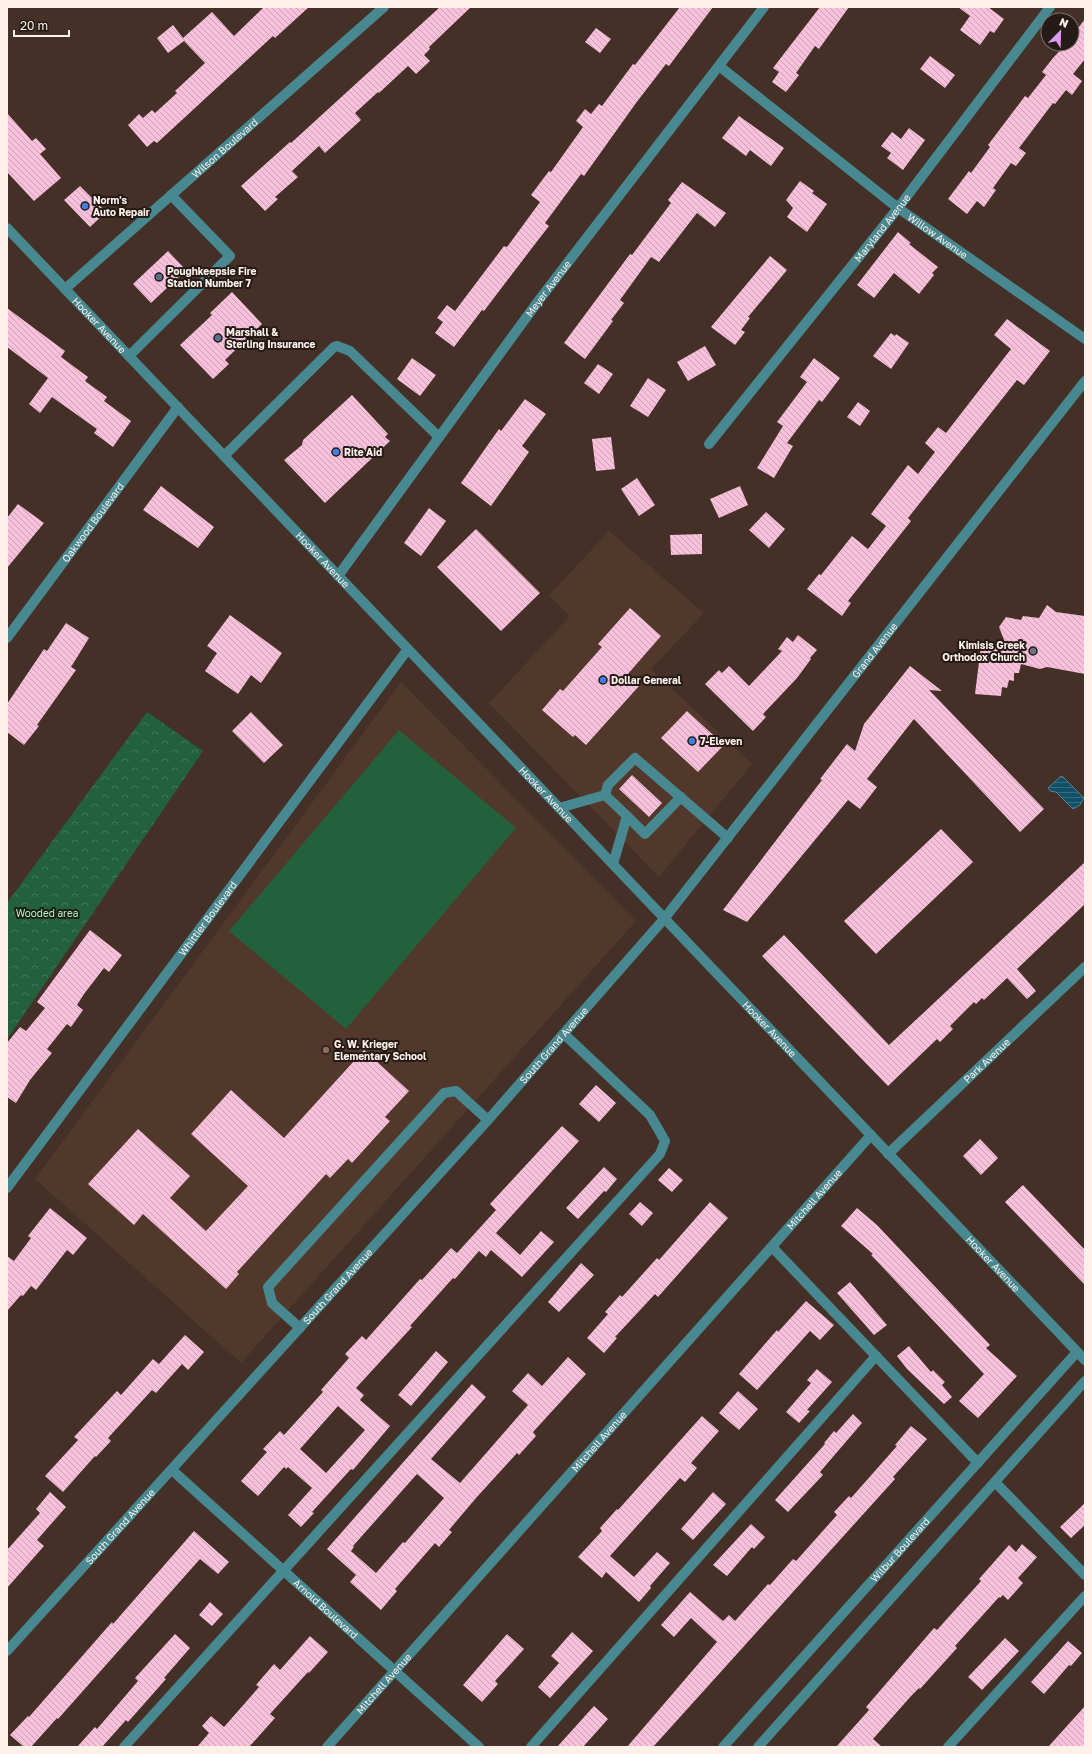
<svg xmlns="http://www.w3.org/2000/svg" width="1092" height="1754" viewBox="0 0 1092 1754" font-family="'Golos Text',sans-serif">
<defs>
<pattern id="forest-crowns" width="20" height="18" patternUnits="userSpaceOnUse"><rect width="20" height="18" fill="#22613c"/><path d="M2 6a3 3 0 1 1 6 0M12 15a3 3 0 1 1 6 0" fill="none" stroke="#437858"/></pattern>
<pattern id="water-rules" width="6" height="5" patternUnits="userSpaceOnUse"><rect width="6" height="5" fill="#125067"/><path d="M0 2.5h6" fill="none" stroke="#366a7d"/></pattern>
<pattern id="building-back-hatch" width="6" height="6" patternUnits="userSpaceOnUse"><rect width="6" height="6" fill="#f8c0da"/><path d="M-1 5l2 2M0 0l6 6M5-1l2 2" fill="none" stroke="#cda2b5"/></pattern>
</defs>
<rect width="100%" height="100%" fill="#443026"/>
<path fill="#52382b" d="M609,531L704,613L651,669L752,764L659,877L489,703L570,616L549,595Z
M401,682L636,921L241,1363L35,1179Z"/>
<path fill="url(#forest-crowns)" d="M147,712L203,751L8,1038L7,903Z"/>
<path fill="#22613c" d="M399,730L516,828L346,1029L229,931Z"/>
<path fill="url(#water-rules)" stroke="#59808e" d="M1062,776L1084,798L1080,805L1073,809L1056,792L1050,791L1048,788L1060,777Z"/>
<path fill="url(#building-back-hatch)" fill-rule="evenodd" d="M264,7H309L275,38L273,36L157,143L154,141L147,147L128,125L139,114L143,118L152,110L155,113L177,93L175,91L205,63L184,41L168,53L157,38L173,25L183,38L212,12L234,36Z
M440,7H471L429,47L430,49L424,55L430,61L416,74L408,66L379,93L378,92L355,113L361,120L325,153L319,146L292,171L298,177L275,197L278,199L265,211L241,186L290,142L291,143Z
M680,7H713L669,66L666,64L636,103L584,176L581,174L545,223L549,226L535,244L484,311L482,310L454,347L435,333L443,322L437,318L447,305L455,311L504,246L507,247L540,202L531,195L549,171L551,172L583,127L576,121L585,109L591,114L599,104L602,106L633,64L635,65Z
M820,7H849L819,49L815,46L796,73L799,75L786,92L772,82L779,72L773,68Z
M958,7H988L1004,19L994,33L990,31L980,45L960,30L970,16Z
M1085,19V59L1073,74L1082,81L1072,95L1066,90L1055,104L1053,103L1019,148L1026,153L1016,166L1011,163L993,188L996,190L984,207L977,201L967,214L948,199L969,171L971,173L990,147L988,145L1025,96L1028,98L1046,75L1042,72L1053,58L1066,44H1072V36Z
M596,28L611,39L600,53L585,42Z
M930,56L955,75L945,88L920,69Z
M7,113L32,141L36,138L46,149L40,154L61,178L34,201L7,172Z
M739,116L784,148L771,166L750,150L746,156L722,138Z
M909,128L925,140L903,170L887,158L891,153L881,146L892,132L901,139Z
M800,181L814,191L812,193L827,204L807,232L787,217L793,208L786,200Z
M682,182L726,213L715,227L697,213L659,262L651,257L620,300L624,303L611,320L613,321L585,359L564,343L630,254L632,255L671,203L668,200Z
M80,186L106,212L90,227L64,200Z
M898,232L911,243L909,244L938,267L932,273L934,275L919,294L894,273L874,298L857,285Z
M168,251L186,270L151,303L133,284Z
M770,256L787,270L748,317L750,318L741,330L745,332L735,345L711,327Z
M232,292L262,324L225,360L229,364L213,379L180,345L212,315L210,313Z
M7,308L65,351L61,357L88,377L85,381L107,397L104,401L131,421L113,447L94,433L97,429L52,397L40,413L29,404L48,378L7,347Z
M1007,319L1050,351L1024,385L1017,380L908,518L911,521L848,601L851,603L842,616L807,589L819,574L821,575L852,536L868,549L886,526L871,514L908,465L918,474L935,452L925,443L938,427L946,433L1011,349L994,335Z
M891,333L895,336L896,334L909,343L891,369L873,356Z
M705,346L716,365L688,381L677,362Z
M412,358L436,375L420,396L397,379Z
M814,358L840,378L822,402L819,400L787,443L793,446L774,478L757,468L783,426L777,422L807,382L800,377Z
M598,364L613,374L599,394L584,383Z
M648,378L666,390L648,417L630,406Z
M352,395L388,434L385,437L390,441L325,503L284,460L302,445L303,440Z
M525,399L546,414L522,446L529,452L491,506L461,483L499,429L501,431Z
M858,402L870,411L860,426L847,417Z
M611,437L615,469L596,471L592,439Z
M637,478L655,505L639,516L621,489Z
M161,486L214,527L198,548L143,510Z
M740,486L748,505L719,518L710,499Z
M18,504L44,523L7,568V518Z
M429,508L446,521L421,556L404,543Z
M766,512L785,529L769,548L749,530Z
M476,529L540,593L501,631L437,567Z
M702,534V554L671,555L670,535Z
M1047,605L1056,612L1085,616V674L1047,667L1040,669L1021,664L1019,673H1014V681L1009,680L1007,688L1002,687L1001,696L975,694L981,646L990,647L991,643L1006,645L999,627L1006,617L1021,620L1023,616L1039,618Z
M630,608L661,636L627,675L639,686L586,745L575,735L573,737L542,710L560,689L563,691L602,647L598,644Z
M230,615L282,653L261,683L251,675L238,694L205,671L217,653L207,646Z
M66,623L89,638L71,667L76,670L37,725L39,726L24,745L7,732V704L44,649L47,651Z
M798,635L817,650L810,658L811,659L797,678L763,714L766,717L753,731L705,684L719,670L722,673L729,666L749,686L782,651L778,649L787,637L793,642Z
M910,666L942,691L929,690L1044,809L1020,832L914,719L867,779L877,787L860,809L848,800L747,922L723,910L822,780L820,779L847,744L855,751L864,724Z
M687,711L724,745L698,772L661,738Z
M251,712L283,745L264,763L232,731Z
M632,775L662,803L649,817L619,789Z
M941,829L973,862L876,954L844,921Z
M1085,862V904L1017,969L1036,991L1027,999L1007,978L984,1000L982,998L976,1004L974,1002L950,1026L953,1029L940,1042L937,1039L888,1086L762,956L784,935L889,1045Z
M90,930L122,955L109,972L104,968L84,994L77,1005L83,1010L71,1027L67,1024L47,1049L52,1053L30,1080L16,1103L7,1097V1043L20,1027L26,1031L45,1008L37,1002Z
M364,1050L409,1091L385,1117L390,1121L352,1163L348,1159L330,1178L326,1174L237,1272L239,1274L226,1289L143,1214L134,1225L88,1184L138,1129L190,1176L170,1198L206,1231L248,1186L191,1134L231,1090L284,1138Z
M596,1085L616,1103L599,1122L579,1104Z
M562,1126L579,1141L496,1233L520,1255L541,1231L554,1242L522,1277L491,1250L486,1257L479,1251L455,1279L453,1278L410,1326L412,1327L356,1388L364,1395L360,1400L390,1426L353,1470L351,1469L312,1512L314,1513L301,1527L288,1515L312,1488L288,1467L286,1469L284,1467L258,1496L241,1481L267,1452L263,1449L280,1431L284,1435L323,1392L321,1390L349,1358L345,1354L362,1336L366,1340L420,1279L422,1280L451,1248L457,1253L496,1210L490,1204ZM338,1406L365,1430L326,1473L300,1449Z
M980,1139L998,1158L981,1175L963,1156Z
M604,1167L617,1179L606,1192L604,1191L578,1219L566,1208Z
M669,1168L683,1180L672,1192L658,1180Z
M1023,1185L1085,1250V1285L1005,1202Z
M640,1202L653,1213L642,1226L629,1214Z
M710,1202L728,1218L658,1297L655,1294L615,1337L617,1338L604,1353L587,1338L608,1314L605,1312L620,1295L622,1297L657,1258L659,1260Z
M50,1208L87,1238L73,1255L67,1250L36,1290L31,1286L23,1296L21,1295L7,1311V1256L14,1261L31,1238L28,1236Z
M857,1208L877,1225L990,1345L986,1348L1017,1376L978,1418L959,1401L984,1374L871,1255L873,1254L841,1226Z
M581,1263L594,1275L559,1312L548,1302Z
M850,1282L887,1325L874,1335L837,1293Z
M806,1301L834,1325L820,1340L810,1331L757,1390L739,1374L777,1330L778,1332Z
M185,1335L204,1352L188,1370L182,1364L156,1393L152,1390L108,1438L111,1441L96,1457L95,1456L63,1492L45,1476L78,1440L74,1437L117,1391L121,1395L153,1359L159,1364Z
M909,1346L931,1372L933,1370L945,1382L942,1385L952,1397L944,1404L907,1369L897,1356Z
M436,1351L448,1362L411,1406L398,1395Z
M568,1357L586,1374L533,1432L536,1436L519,1455L517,1453L476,1498L449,1530L452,1532L439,1547L435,1543L395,1589L397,1591L381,1610L350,1582L356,1575L327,1549L472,1384L486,1397L431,1459L460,1483L528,1405L512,1391L528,1373L542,1386ZM417,1474L444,1498L405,1543L403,1542L376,1573L351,1551L354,1547L353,1546Z
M817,1369L832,1382L807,1410L810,1411L799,1423L786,1412L811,1383L807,1380Z
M738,1391L758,1409L739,1430L719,1413Z
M853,1414L862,1423L820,1472L823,1475L788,1512L775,1500L825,1444L824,1443L834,1431L836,1433Z
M702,1416L719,1431L691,1463L697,1468L685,1482L680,1478L610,1556L634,1577L657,1552L670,1563L650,1586L651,1588L639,1602L606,1572L602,1578L578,1557L602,1531L600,1528L617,1509L618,1510Z
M911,1426L927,1439L893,1477L895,1479L653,1747H627L717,1642L691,1618L674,1637L661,1625L690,1592L723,1621L729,1615L735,1621L768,1584L770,1585L793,1559L796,1561L837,1515L834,1512L849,1496L851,1498L897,1446L895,1445Z
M50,1492L66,1507L37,1540L44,1546L7,1588V1550L40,1513L36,1509Z
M713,1492L726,1504L693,1540L681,1529Z
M1085,1503V1525L1071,1538L1060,1527Z
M751,1524L765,1537L754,1549L752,1547L727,1576L713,1565Z
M194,1531L229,1562L218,1574L200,1559L58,1719L57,1718L31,1747H24L10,1735L28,1716L29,1717L112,1622L113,1624Z
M1022,1544L1037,1557L1018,1578L1023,1583L1008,1600L1003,1595L1000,1598L999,1597L955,1646L957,1648L920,1689L919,1688L912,1695L873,1739L882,1747H836L869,1710L866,1707L934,1628L937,1630L981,1581L979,1579L1009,1545L1016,1552Z
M210,1602L223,1614L212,1626L199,1615Z
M572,1632L593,1651L550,1698L538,1687L559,1663L551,1656Z
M175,1634L190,1648L164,1678L166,1679L128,1722L126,1720L102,1747H77L95,1727L97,1729L138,1681L135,1678Z
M507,1634L524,1649L495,1681L498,1684L482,1702L463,1685Z
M310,1636L328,1652L309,1673L308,1672L270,1714L275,1718L249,1747H197L209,1733L202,1726L211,1716L224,1727L259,1687L256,1685L274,1664L280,1670Z
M1005,1638L1019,1651L982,1690L968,1677Z
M1068,1641L1082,1653L1071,1666L1069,1665L1044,1694L1031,1682Z
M594,1706L608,1719L583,1747H557Z
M1085,1706V1747H1048Z"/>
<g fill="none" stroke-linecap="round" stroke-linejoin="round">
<g stroke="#488991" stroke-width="10">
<path id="s1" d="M719,66L898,208L1085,339"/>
<path id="s2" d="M7,228L1085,1360"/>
<path id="s3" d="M65,289L384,7"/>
<path d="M129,356L230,256L171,195"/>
<path id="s4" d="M709,444L898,208L1050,7"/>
<path d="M224,456L334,347L337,346L350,351L439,437"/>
<path id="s5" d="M338,576L539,300L764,7"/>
<path id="s6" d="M7,638L178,407"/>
<path d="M605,795L608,785L635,758L728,838"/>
<path d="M559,808L605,795L627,816L613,864"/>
<path d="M627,816L645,834L681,797"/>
<path id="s7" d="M888,1154L1085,967"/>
<path id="s8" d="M7,1188L408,649"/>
<path d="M772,1247L978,1463"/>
<path d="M300,1328L272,1303L268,1287L444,1093L456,1091L488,1120"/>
<path id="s9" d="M172,1470L479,1747"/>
<path d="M995,1482L1085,1575"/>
<path id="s10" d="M7,1651L488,1120L664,919L1085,381"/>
<path d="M124,1747L660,1154L665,1141L650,1115L564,1034"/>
<path id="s11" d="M327,1747L871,1135"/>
<path d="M531,1747L876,1356"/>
<path id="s12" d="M723,1747L1077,1352"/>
<path d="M758,1747L1085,1381"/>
<path d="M948,1747L1085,1596"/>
</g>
</g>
<g fill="#3f7fe0" stroke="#241a16" stroke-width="1.5">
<circle cx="85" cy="206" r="4"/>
<circle cx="336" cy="452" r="4"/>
<circle cx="603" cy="680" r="4"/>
<circle cx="692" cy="741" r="4"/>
</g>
<g fill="#5c6f8a" stroke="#241a16" stroke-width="1.5">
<circle cx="159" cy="277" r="4"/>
<circle cx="218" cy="338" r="4"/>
</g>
<circle fill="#6b7280" stroke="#241a16" stroke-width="1.5" cx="1033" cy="651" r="4"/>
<circle fill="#8d6e63" stroke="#241a16" stroke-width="1.5" cx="326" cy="1050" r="4"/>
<g text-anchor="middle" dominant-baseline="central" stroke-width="4" stroke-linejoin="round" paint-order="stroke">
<g font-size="10" fill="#fef0ea" stroke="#241a16">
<text stroke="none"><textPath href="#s3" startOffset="213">Wilson Boulevard</textPath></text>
<text stroke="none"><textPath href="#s4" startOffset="277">Maryland Avenue</textPath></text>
<text stroke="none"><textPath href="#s1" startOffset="277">Willow Avenue</textPath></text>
<text stroke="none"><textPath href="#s5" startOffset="356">Meyer Avenue</textPath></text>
<text stroke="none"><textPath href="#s2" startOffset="134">Hooker Avenue</textPath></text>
<text stroke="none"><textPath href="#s6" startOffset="144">Oakwood Boulevard</textPath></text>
<text stroke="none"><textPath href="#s2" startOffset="458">Hooker Avenue</textPath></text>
<text stroke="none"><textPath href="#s10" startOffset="1325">Grand Avenue</textPath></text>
<text stroke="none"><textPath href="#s2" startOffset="782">Hooker Avenue</textPath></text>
<text stroke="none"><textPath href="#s8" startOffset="336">Whittier Boulevard</textPath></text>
<text stroke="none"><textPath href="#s2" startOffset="1106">Hooker Avenue</textPath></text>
<text stroke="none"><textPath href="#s10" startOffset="816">South Grand Avenue</textPath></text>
<text stroke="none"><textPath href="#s7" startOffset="136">Park Avenue</textPath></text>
<text stroke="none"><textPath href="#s11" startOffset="733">Mitchell Avenue</textPath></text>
<text stroke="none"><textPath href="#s2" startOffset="1430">Hooker Avenue</textPath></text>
<text stroke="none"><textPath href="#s10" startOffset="492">South Grand Avenue</textPath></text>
<text stroke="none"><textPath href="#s11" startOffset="409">Mitchell Avenue</textPath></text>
<text stroke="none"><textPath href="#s10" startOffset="168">South Grand Avenue</textPath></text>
<text stroke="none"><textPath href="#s12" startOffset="265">Wilbur Boulevard</textPath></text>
<text stroke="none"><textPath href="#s9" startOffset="207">Arnold Boulevard</textPath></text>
<text stroke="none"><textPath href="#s11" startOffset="85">Mitchell Avenue</textPath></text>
</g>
<g font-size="10" font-weight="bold" fill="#fef0ea" stroke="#241a16" text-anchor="start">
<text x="93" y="200">Norm's<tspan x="93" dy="12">Auto Repair</tspan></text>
<text x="167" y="271">Poughkeepsie Fire<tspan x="167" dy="12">Station Number 7</tspan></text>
<text x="226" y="332">Marshall &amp;<tspan x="226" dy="12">Sterling Insurance</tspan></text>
<text x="344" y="452">Rite Aid</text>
<text x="1025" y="645" text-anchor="end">Kimisis Greek<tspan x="1025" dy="12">Orthodox Church</tspan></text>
<text x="611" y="680">Dollar General</text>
<text x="700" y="741">7-Eleven</text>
<text x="334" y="1044">G. W. Krieger<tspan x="334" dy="12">Elementary School</tspan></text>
</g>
<g font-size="10" fill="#a0fabf" stroke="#241a16">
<text x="47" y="913">Wooded area</text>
</g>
</g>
<rect width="1092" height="1754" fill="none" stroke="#fef0ea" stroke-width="16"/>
<g transform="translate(1060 32) rotate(23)"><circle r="19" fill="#241a16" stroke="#7b706b"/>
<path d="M0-3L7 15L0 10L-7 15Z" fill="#dc99f5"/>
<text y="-6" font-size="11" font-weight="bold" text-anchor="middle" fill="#fef0ea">N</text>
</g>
<path d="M14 30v6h55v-6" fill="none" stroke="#fef0ea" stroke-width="2"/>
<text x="20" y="30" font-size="12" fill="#fef0ea" stroke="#241a16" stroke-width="3" paint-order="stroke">20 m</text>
</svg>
